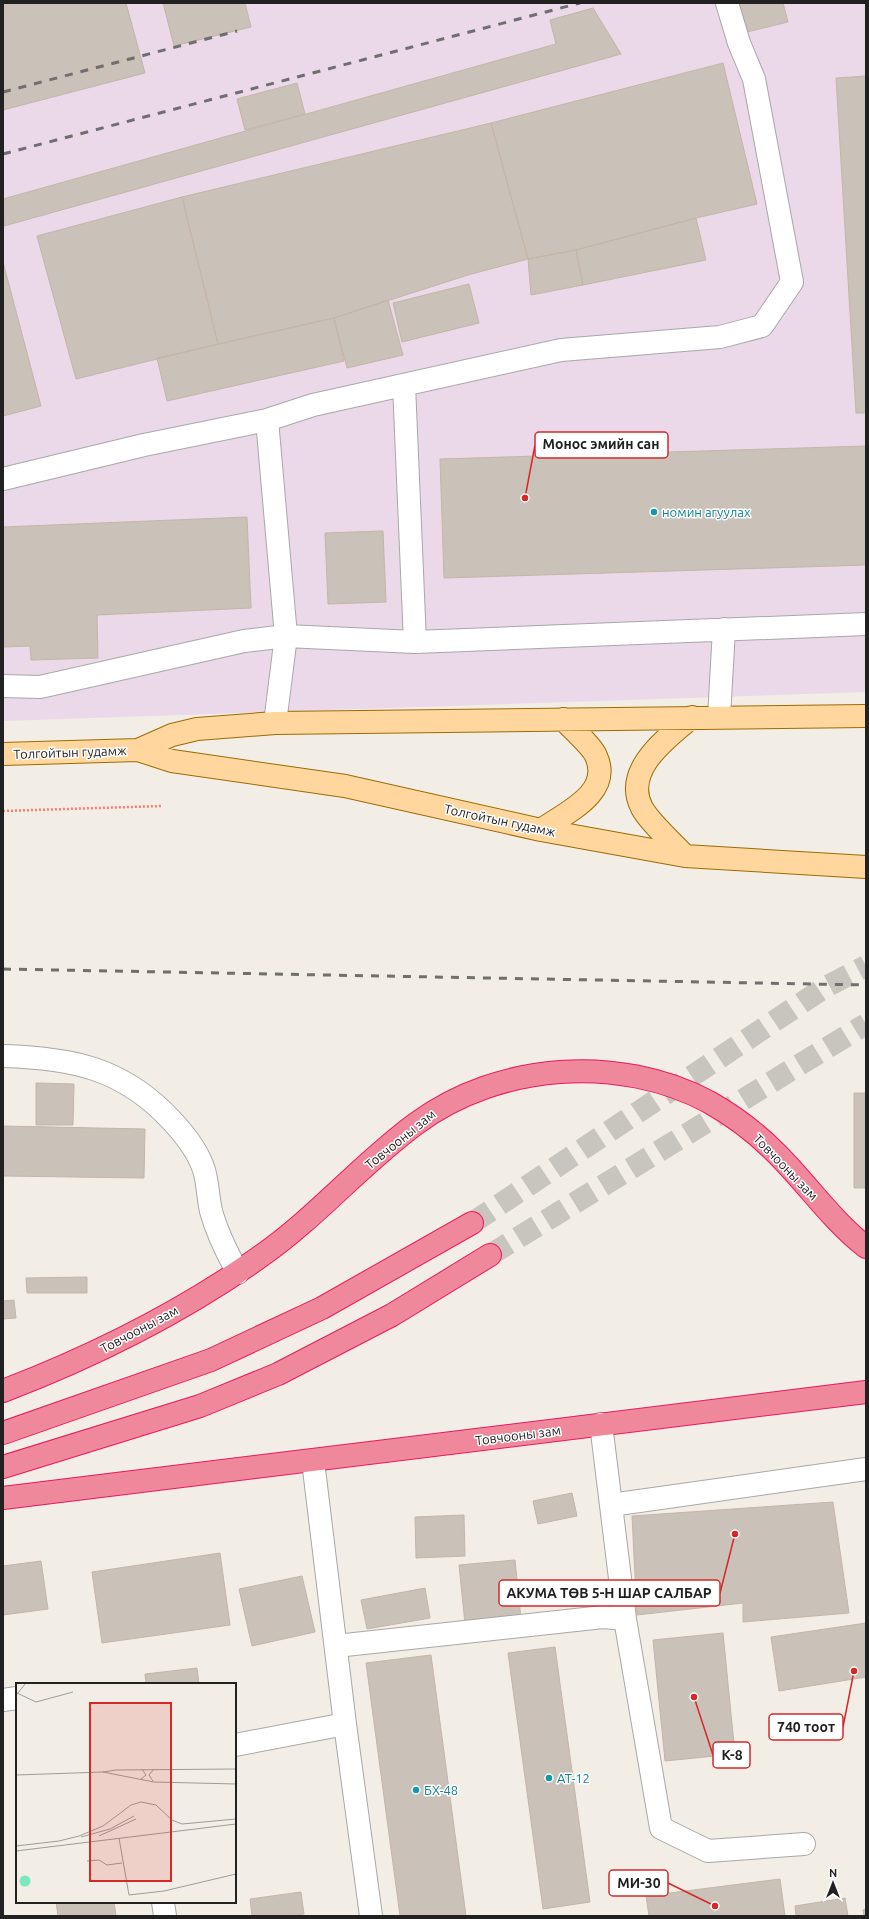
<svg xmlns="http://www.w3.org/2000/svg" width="869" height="1919" viewBox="0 0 869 1919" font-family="Ubuntu,sans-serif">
<rect width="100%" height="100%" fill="#f2eee6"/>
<path fill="#ebd8e8" d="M3,3H866V692L3,721Z"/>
<path fill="#cac1b9" stroke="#c5b5a7" d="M3,3H126L145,73L3,110Z
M163,3H245L251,27L174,46Z
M739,3H783L788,22L747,32Z
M593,8L621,54L4,226L3,199L556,44L550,20Z
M723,63L757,204L696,218L576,250L528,259L491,123Z
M866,76V413H856L836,78Z
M297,83L305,114L245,130L237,99Z
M491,123L528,259L468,275L334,318L218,344L182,197Z
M182,197L218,344L76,379L37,236Z
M696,218L706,260L583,285L576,250Z
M576,250L583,285L531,295L528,259Z
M3,262L41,406L3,416Z
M469,284L479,323L402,342L393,303Z
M388,300L403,355L347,368L334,318Z
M334,318L344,361L167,401L157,358Z
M866,446V565L444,578L440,459Z
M247,517L251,608L97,615L98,658L31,660L30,646L3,647V527Z
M383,531L386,602L328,604L325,533Z
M36,1083L74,1084L73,1125H36Z
M854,1093H866V1188H854Z
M3,1126L145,1129L144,1178L3,1176Z
M87,1277V1293H27L26,1278Z
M14,1300L16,1318L3,1319V1301Z
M572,1493L577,1516L538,1524L533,1501Z
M833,1502L849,1613L743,1622V1603L637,1615L632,1516Z
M464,1515L465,1556L416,1558L415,1517Z
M220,1553L230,1625L102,1643L92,1572Z
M515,1560L521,1619L465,1624L459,1565Z
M41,1561L48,1609L3,1615V1566Z
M302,1576L315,1632L252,1646L239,1589Z
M425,1588L430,1618L367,1629L361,1600Z
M866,1623V1677L779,1691L771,1637Z
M723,1633L735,1754L665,1761L653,1640Z
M555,1647L590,1902L543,1909L508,1653Z
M431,1655L466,1916H400L366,1663Z
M197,1668L199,1684H146L145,1674Z
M780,1879L785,1916H649L646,1896Z
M301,1892L304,1914L289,1916H252L250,1899Z
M845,1898L848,1916H796L795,1906Z
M56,1902H114L116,1916H58Z
M866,1909V1916H864L863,1910Z"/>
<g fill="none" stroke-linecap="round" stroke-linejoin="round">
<path stroke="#c8c5bf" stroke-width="22" stroke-dasharray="22 11" stroke-linecap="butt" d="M472,1223L824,988L866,966
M490,1255L866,1024"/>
<g stroke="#a8a8a8" stroke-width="24">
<path id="minor" d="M404,385L415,642
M267,420L286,636L275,723
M3,479L144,445L267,420L313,405L561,350L720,337L762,326L792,282L754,79L739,43L727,3
M3,686L40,687L244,641L286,636L415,642L866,624
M719,717L724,629
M3,1056C72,1058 124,1068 173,1122C186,1136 198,1151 204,1170C208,1183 208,1198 211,1211C217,1233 227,1253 238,1273
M601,1424L625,1619
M313,1461L345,1724L371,1916
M611,1505L866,1469
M336,1646L603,1617L625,1619L661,1828L708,1851L804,1844
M3,1700L17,1698
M235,1745L345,1724
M163,1902L165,1916"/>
</g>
<g stroke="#9d6b00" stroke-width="24">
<path id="major" d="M138,750L172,735L197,729L275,723L866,716
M3,754L138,750L172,761L345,786L541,830L685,856L866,867
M541,830C565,813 613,793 596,756C592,746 571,728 563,719
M685,856C673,843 650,823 642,808C622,770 667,738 692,717"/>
</g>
<g stroke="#ec185e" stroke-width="24">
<path id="highway" d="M3,1391C94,1356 181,1313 261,1256C317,1217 362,1163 417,1123C499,1063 619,1054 709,1102C732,1115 755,1132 774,1151C806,1182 831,1220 866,1247
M3,1433L211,1360L322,1308L472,1223
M3,1467L200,1406L278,1374L392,1315L490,1255
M3,1498L866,1392"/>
</g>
<path stroke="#ff7b6a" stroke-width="2.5" stroke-dasharray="2 2" stroke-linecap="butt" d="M3,811L161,806"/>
<use href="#minor" stroke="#fff" stroke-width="22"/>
<use href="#major" stroke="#ffd69e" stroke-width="22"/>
<use href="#highway" stroke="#ef889a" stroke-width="22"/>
<path stroke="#6f6f6f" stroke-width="3" stroke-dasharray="8 8" stroke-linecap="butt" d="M3,92L237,31
M3,154L580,3
M3,969L866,985"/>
</g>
<g fill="#0f9aa8" stroke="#fff" stroke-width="1.5">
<circle cx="654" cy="512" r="4"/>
<circle cx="549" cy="1778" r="4"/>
<circle cx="416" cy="1790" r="4"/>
</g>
<g text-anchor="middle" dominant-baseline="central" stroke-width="3" stroke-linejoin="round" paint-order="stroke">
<g font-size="13" fill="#0d838f" stroke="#fff" text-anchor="start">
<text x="662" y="512">номин агуулах</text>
<text x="557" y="1778">АТ-12</text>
<text x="424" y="1790">БХ-48</text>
</g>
<g font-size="13" fill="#212121" stroke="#fff">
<text transform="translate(70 752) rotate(-2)">Толгойтын гудамж</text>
<text transform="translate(500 820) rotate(12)">Толгойтын гудамж</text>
<text transform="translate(400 1139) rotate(-39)">Товчооны зам</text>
<text transform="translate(786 1167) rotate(46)">Товчооны зам</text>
<text transform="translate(139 1329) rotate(-28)">Товчооны зам</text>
<text transform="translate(518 1435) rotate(-7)">Товчооны зам</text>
</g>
</g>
<g transform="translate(16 1683)">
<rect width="220" height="220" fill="#f2eee6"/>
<path d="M3.5 198a5.5 5.5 0 1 1 11 0a5.5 5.5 0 1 1-11 0Z" fill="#7ee7c0"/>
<path fill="none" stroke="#9e9c97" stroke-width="1" d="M1,10L20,19L57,9M1,11L10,0M87,89L100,87L220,86M0,92L87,89L138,99L220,101M125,96L130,92L126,86M137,98L133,92L138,86M83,153L120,136M65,154L94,146L118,133M103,155L113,212L148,208L220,191M0,163L43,158L63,153L87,143L115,122L125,119L140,122L156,137L166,141L220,136M0,168L220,141M71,178L83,177L91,182L106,180"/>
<path fill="#d62828" fill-opacity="0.15" stroke="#d62828" stroke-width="2" d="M74,20H155V198H74Z"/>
<rect width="220" height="220" fill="none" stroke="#212121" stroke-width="2"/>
</g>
<path fill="none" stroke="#d62828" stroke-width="1.5" d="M525 498L535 445M735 1534L720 1593M854 1671L843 1727M694 1697L713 1755M715 1906L668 1883"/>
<g fill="#d62828" stroke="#fff" stroke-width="1.5">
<circle cx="525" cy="498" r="4"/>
<circle cx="735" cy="1534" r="4"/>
<circle cx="854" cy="1671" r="4"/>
<circle cx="694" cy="1697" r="4"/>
<circle cx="715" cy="1906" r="4"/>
</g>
<g fill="#fff" stroke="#d62828" stroke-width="1.5">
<rect x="535" y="432" width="133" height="26" rx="4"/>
<rect x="499" y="1580" width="221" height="26" rx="4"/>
<rect x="769" y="1714" width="74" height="26" rx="4"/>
<rect x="713" y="1742" width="37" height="26" rx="4"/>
<rect x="609" y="1870" width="59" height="26" rx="4"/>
</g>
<g font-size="14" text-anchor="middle" font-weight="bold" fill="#212121">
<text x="601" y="449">Монос эмийн сан</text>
<text x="609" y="1598">АКУМА ТӨВ 5-Н ШАР САЛБАР</text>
<text x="806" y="1732">740 тоот</text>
<text x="732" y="1760">К-8</text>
<text x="639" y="1888">МИ-30</text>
</g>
<rect width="869" height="1919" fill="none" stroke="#212121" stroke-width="8"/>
<g transform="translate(833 1883)" stroke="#ffffff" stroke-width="3" paint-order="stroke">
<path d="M0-3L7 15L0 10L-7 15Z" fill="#212121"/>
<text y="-6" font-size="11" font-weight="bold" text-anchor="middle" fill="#212121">N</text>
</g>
</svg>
